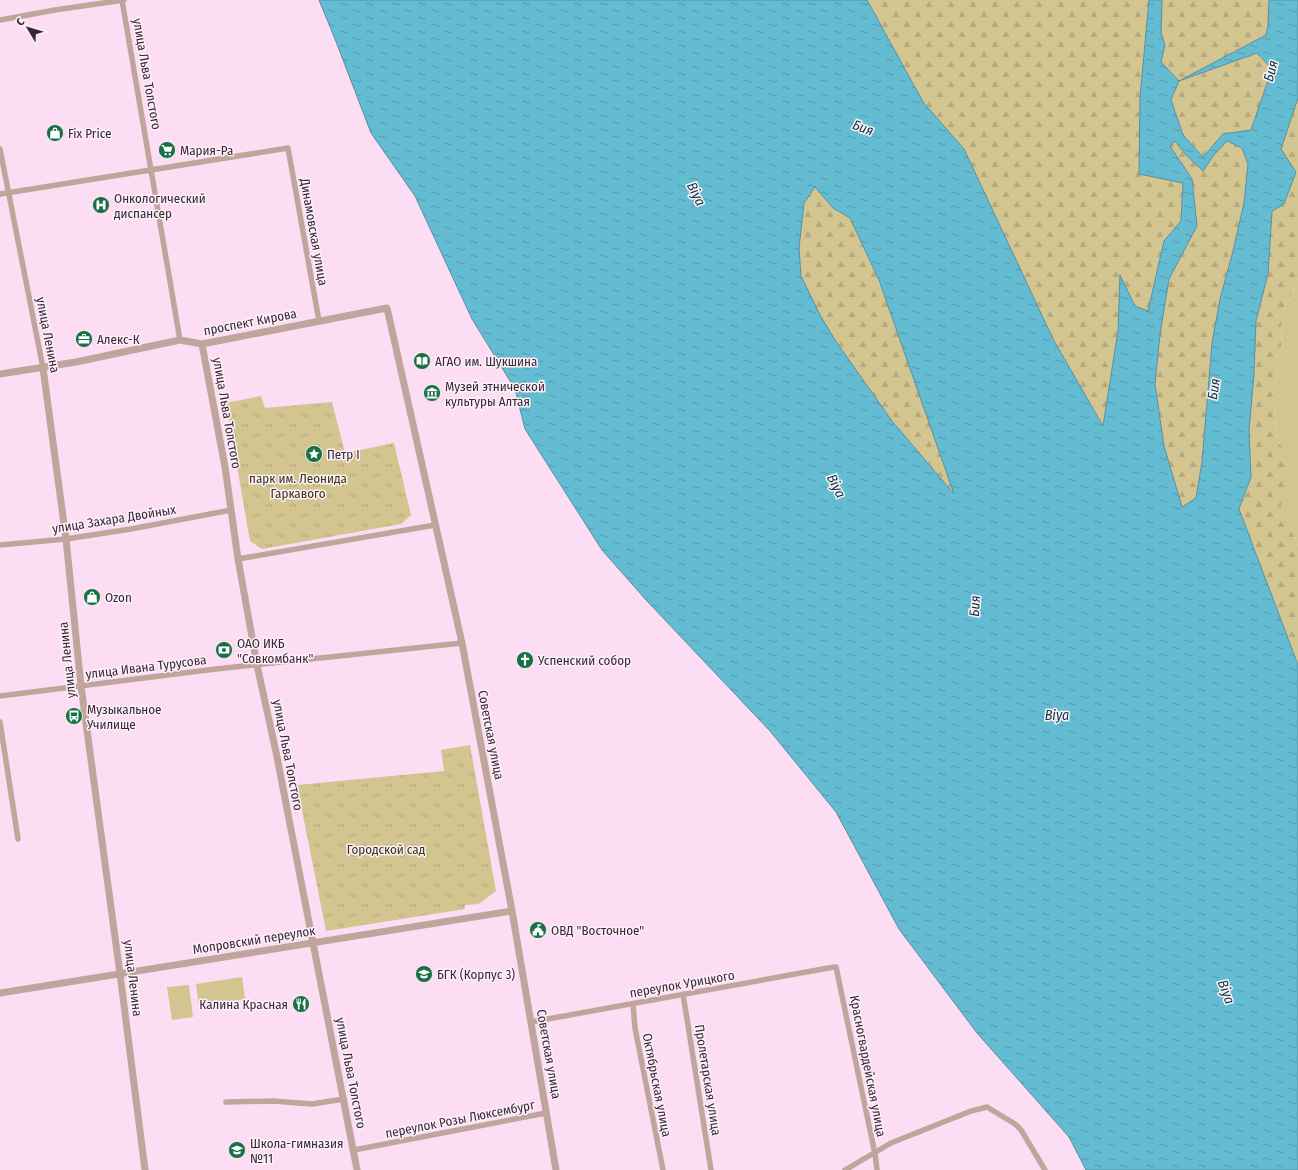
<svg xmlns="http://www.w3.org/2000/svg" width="1298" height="1170" viewBox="0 0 1298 1170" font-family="'Fira Sans Condensed',sans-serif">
<defs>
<pattern id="forest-firs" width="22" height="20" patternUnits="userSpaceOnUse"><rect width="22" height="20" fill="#d2c590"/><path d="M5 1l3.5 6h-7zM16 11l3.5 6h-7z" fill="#b5a97d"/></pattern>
<pattern id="park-tufts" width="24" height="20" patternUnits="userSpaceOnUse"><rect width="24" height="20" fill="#d2c590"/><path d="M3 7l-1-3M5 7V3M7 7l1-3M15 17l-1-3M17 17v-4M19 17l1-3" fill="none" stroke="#b5a97d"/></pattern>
<pattern id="water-ripples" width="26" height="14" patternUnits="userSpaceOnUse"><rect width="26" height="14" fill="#64bcd2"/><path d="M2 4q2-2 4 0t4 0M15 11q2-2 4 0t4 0" fill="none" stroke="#5399ab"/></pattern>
</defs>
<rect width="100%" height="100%" fill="#fcddf3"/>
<path fill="#d2c590" d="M1298,278V546L1281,505L1289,455L1280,444L1276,430L1273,388L1281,358L1282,315Z
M242,977L245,999L199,1006L196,984Z
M189,985L193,1017L172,1020L167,987Z"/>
<path fill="url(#forest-firs)" d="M867,0H1149L1140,97L1139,173L1183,183L1181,221L1164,241L1148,311L1135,306L1120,276L1118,331L1103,426L1053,339L964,149L923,102Z
M1162,0H1269L1268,25L1266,35L1182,80L1257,53L1272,69L1251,131L1223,134L1203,157L1183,135L1171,100L1179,81L1161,62L1165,45L1161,33Z
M1298,98V278L1282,315L1281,358L1273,388L1276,430L1280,444L1289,455L1292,468L1281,505L1298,546V665L1239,509L1251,477L1249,431L1254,373L1256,321L1268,274L1272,211L1281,149Z
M1175,141L1185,154L1203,171L1214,155L1227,141L1242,148L1248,164L1244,203L1233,251L1220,299L1212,343L1202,462L1196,498L1182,508L1164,446L1155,384L1160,334L1169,279L1197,226L1192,179L1170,146Z
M815,187L833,208L850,218L879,280L955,495L892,421L835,340L820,315L801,276L799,248L804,203Z"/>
<path fill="url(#park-tufts)" d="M261,396L265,408L332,402L345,453L394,443L411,515L401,524L262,549L250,541L226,403Z
M470,745L496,891L479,904L465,905V909L326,931L297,785L444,771L441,750Z"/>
<path fill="url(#water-ripples)" stroke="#578fa3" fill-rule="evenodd" d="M319,0H867L923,102L964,149L1053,339L1103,426L1118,331L1120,275L1135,306L1148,311L1164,241L1181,221L1183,183L1139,174L1140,97L1149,0H1162L1161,33L1165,45L1161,62L1179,81L1266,35L1268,25L1269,0H1298V98L1281,149L1296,172L1284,204L1272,211L1268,274L1256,321L1254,373L1249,431L1251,477L1239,509L1298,665V1170H1086L1069,1137L977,1033L899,929L836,812L770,731L647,601L602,550L525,429L515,389L472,319L415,196L371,133L335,39ZM1257,53L1272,69L1251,130L1223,134L1203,157L1183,135L1171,100L1179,81ZM1175,141L1185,154L1203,171L1214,155L1227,141L1242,148L1248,164L1244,203L1233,251L1220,299L1212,343L1202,462L1196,498L1182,507L1164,446L1155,384L1160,334L1169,279L1197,226L1192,179L1170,146ZM815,187L833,208L850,218L879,280L954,494L892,421L835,340L820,315L801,276L799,248L804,203Z"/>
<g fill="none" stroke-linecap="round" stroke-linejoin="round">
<path stroke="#c0a59d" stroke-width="5.5" d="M122,0L180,340
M0,20L55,10L124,0
M0,149L43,368
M0,194L288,148L319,321
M0,545L66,539L131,529L231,510
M238,559L435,525
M0,696L216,669L462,643
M0,722L18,839
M683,994L711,1170
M633,1004L635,1028L663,1170
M531,1022L834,967H836L875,1154L877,1170
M226,1102L273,1101L312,1104L344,1099
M354,1150L546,1113
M845,1170L891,1143L971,1111L987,1107L1015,1124L1021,1130L1045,1170"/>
<path stroke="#c0a59d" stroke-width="7" d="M202,344L225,467L238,559L257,665L276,752L357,1170
M43,368L66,539L81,686L120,974L145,1170
M0,374L76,362L180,340L202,344L387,308L462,643L512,911L556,1170
M0,993L512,911"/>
</g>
<defs>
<g id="shop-disc" transform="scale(0.9)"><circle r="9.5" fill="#187044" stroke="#fcf1f9"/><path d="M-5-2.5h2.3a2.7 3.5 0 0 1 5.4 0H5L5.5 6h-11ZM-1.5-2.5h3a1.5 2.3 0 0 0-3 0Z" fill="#fff"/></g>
<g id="supermarket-disc" transform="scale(0.9)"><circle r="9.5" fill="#187044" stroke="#fcf1f9"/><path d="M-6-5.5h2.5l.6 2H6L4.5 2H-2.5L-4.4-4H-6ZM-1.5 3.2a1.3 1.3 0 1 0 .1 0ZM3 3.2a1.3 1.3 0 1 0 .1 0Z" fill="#fff"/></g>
<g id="hospital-disc" transform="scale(0.9)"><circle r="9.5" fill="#187044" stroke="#fcf1f9"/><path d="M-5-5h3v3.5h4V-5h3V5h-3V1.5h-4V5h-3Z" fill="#fff"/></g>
<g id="office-disc" transform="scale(0.9)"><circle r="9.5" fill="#187044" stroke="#fcf1f9"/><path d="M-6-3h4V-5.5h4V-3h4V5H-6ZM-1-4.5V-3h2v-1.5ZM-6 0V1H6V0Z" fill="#fff"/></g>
<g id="library-disc" transform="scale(0.9)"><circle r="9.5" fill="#187044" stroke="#fcf1f9"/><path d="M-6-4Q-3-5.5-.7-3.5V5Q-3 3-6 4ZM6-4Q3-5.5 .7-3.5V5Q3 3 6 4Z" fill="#fff"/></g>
<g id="museum-disc" transform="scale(0.9)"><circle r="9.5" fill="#187044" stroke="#fcf1f9"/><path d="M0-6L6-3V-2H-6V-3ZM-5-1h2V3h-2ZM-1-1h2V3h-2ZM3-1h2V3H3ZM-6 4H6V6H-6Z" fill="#fff"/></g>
<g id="sight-disc" transform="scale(0.9)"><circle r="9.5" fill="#187044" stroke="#fcf1f9"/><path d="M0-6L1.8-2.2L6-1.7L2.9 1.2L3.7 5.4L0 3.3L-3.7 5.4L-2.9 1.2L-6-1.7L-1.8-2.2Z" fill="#fff"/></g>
<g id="bank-disc" transform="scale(0.9)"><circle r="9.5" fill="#187044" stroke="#fcf1f9"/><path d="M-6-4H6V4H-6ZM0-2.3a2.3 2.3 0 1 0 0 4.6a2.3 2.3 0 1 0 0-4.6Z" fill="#fff"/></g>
<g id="church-disc" transform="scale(0.9)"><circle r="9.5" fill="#187044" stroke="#fcf1f9"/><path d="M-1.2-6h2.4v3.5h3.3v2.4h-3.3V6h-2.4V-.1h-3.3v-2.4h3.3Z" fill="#fff"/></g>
<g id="bus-disc" transform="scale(0.9)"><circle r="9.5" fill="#187044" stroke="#fcf1f9"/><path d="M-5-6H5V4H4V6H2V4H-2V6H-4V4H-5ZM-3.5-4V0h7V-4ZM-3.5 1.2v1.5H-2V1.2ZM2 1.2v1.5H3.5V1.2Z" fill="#fff"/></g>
<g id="civic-disc" transform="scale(0.9)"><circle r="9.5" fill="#187044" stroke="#fcf1f9"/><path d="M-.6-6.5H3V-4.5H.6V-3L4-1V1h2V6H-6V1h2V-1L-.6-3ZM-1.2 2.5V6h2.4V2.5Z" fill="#fff"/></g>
<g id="university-disc" transform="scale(0.9)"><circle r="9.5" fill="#187044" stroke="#fcf1f9"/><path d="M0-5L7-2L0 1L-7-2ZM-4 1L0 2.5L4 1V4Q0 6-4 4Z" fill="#fff"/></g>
<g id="restaurant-disc" transform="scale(0.9)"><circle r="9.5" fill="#187044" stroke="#fcf1f9"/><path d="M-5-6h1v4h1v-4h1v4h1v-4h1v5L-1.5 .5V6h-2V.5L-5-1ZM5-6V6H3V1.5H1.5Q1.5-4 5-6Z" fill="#fff"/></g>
<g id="school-disc" transform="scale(0.9)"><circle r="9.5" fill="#187044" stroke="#fcf1f9"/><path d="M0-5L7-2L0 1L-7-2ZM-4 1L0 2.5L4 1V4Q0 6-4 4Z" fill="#fff"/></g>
</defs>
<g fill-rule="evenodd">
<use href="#shop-disc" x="55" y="133"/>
<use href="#supermarket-disc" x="167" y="150"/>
<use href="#hospital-disc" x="101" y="205"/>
<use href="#office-disc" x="84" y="339"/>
<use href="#library-disc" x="422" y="361"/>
<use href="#museum-disc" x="432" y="393"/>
<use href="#sight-disc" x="314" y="454"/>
<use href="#shop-disc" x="92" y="597"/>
<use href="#bank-disc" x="224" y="650"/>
<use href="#church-disc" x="525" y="660"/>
<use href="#bus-disc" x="74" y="716"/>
<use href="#civic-disc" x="538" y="930"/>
<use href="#university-disc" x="424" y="974"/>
<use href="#restaurant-disc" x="301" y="1004"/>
<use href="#school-disc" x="237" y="1150"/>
</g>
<g text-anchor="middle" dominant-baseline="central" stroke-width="3" stroke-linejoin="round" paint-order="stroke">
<g font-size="13" fill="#3a2736" stroke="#fcf1f9">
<text transform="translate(147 74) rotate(80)">улица Льва Толстого</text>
<text transform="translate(314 232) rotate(80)">Динамовская улица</text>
<text transform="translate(250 322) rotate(-11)">проспект Кирова</text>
<text transform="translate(48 335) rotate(79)">улица Ленина</text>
<text transform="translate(227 413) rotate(80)">улица Льва Толстого</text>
<text transform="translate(114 519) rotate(-9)">улица Захара Двойных</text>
<text transform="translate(67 660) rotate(-96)">улица Ленина</text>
<text transform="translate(146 667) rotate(-7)">улица Ивана Турусова</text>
<text transform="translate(491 735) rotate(79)">Советская улица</text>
<text transform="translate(288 755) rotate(79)">улица Льва Толстого</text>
<text transform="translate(254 940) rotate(-9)">Мопровский переулок</text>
<text transform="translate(133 978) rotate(83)">улица Ленина</text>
<text transform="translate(682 984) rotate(-10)">переулок Урицкого</text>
<text transform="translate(549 1054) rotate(80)">Советская улица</text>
<text transform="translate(868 1066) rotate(79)">Красногвардейская улица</text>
<text transform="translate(351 1073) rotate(79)">улица Льва Толстого</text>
<text transform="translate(708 1080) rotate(81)">Пролетарская улица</text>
<text transform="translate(657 1085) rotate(79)">Октябрьская улица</text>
<text transform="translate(460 1119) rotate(-11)">переулок Розы Люксембург</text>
</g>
<g font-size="13" fill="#3a2736" stroke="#fcf1f9" text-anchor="start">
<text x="68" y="133">Fix Price</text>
<text x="180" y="150">Мария-Ра</text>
<text x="114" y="198">Онкологический<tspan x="114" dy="15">диспансер</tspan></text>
<text x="97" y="339">Алекс-К</text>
<text x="435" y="361">АГАО им. Шукшина</text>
<text x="445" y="386">Музей этнической<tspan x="445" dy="15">культуры Алтая</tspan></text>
<text x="327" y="454">Петр I</text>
<text x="105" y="597">Ozon</text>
<text x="237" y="643">ОАО ИКБ<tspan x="237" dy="15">"Совкомбанк"</tspan></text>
<text x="538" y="660">Успенский собор</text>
<text x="87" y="709">Музыкальное<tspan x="87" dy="15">Училище</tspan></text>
<text x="551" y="930">ОВД "Восточное"</text>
<text x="437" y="974">БГК (Корпус 3)</text>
<text x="288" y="1004" text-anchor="end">Калина Красная</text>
<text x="250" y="1143">Школа-гимназия<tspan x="250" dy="15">№11</tspan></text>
</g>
<g font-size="13" fill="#3b3315" stroke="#fcf1f9">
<text x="298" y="478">парк им. Леонида<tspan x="298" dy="15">Гаркавого</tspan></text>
<text x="386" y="849">Городской сад</text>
</g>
<g font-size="14" font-style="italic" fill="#09353e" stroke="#fcf1f9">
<text transform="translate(1271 71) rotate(-75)">Бия</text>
<text transform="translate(863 128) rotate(20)">Бия</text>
<text transform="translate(696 194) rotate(64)">Biya</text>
<text transform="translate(1214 389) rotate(-81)">Бия</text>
<text transform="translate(836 486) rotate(64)">Biya</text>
<text transform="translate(975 606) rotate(-87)">Бия</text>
<text x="1057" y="715">Biya</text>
<text transform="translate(1226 992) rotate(69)">Biya</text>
</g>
</g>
<g transform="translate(28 28) rotate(308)" stroke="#fcf1f9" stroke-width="3" paint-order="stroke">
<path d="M0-3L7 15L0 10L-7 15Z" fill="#3a2736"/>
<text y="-6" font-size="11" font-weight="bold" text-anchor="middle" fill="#3a2736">С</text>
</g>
</svg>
